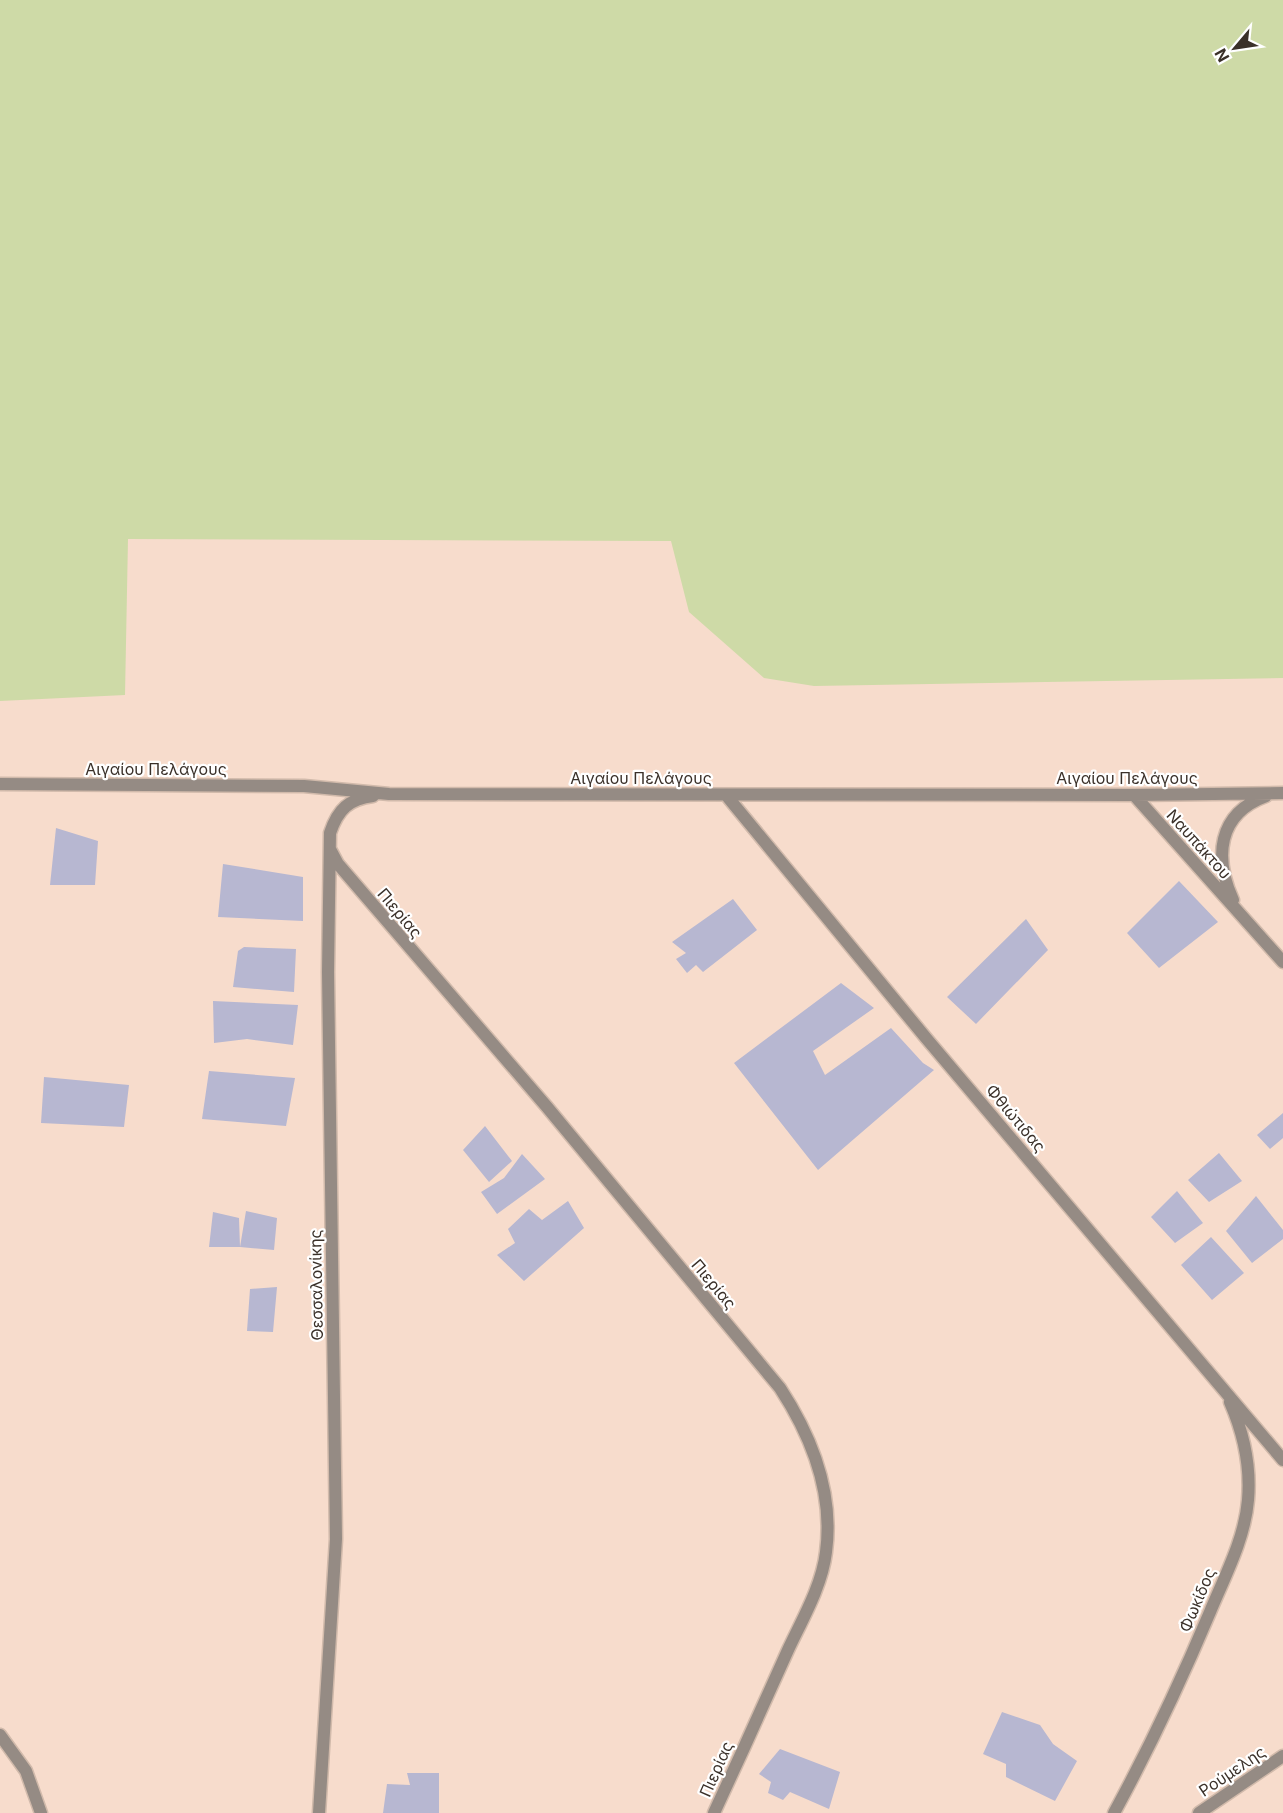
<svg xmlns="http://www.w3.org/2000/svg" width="1283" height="1813" viewBox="0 0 1283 1813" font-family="Inter,sans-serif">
<rect width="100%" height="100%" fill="#f7dccc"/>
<path fill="#cedaa7" d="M0,0H1283V678L814,686L764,678L689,612L671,541L128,539L125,695L0,701Z"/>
<path fill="#b7b7d1" d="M56,828L98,841L95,885H50Z
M223,864L303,877V921L218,917Z
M1179,881L1218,922L1159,968L1127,933Z
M733,899L757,930L703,972L696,965L687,973L676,959L686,953L672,942Z
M1026,919L1048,950L976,1024L947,997Z
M244,947L296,949L294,992L233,987L238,951Z
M841,983L874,1008L813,1051L825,1075L891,1028L923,1063L934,1070L818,1170L734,1063Z
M213,1001L298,1005L293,1045L247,1039L214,1043Z
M209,1071L295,1078L286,1126L202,1119Z
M44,1077L129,1085L124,1127L41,1123Z
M1283,1113V1138L1270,1149L1257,1135Z
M485,1126L512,1161L489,1182L463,1150Z
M1219,1153L1242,1181L1209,1202L1188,1180Z
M522,1154L545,1179L497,1214L481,1192L504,1178Z
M1177,1191L1203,1223L1175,1243L1151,1217Z
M1256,1196L1283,1230V1239L1252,1263L1226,1231Z
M568,1201L584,1228L524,1281L497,1255L515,1243L508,1229L529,1209L542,1220Z
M246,1211L277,1218L274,1250L240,1247Z
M213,1212L239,1218L240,1247H209Z
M1211,1237L1244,1273L1212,1300L1181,1265Z
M277,1287L273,1332L247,1331L250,1289Z
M1002,1712L1040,1725L1053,1744L1077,1761L1055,1801L1006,1777V1764L983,1754Z
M780,1749L840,1772L829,1809L790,1792L783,1800L768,1793L771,1782L759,1774Z
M407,1773H439V1813H383L387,1784L410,1785Z"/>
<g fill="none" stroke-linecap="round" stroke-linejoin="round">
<g stroke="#d1baab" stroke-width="15">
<path id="minor" d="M0,784L304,786L389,794L1134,795L1283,793
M726,795L926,1038L1283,1460
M1134,795L1283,962
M330,849L338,864L547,1107L780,1388C812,1437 834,1492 826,1552C822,1586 802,1620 788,1650C764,1704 739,1759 714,1813
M1233,900C1214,858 1217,814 1266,796
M0,1735L26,1771L41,1813
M319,1813L336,1539L328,972L330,833C338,809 349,799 373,796
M1114,1813C1150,1747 1181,1681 1210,1612C1225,1576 1245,1538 1248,1500C1251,1465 1244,1434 1230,1402
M1199,1813L1283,1756"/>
</g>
<use href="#minor" stroke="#958b84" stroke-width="12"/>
</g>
<g text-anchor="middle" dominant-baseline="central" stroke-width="4.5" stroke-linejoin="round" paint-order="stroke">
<g font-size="16" fill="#3a3029" stroke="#fff">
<text x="156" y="769">Αιγαίου Πελάγους</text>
<text x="641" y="778">Αιγαίου Πελάγους</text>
<text x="1127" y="778">Αιγαίου Πελάγους</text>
<text transform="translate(1199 844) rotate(48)">Ναυπάκτου</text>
<text transform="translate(400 913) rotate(50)">Πιερίας</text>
<text transform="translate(1016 1118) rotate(50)">Φθιώτιδας</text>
<text transform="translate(714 1284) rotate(50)">Πιερίας</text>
<text transform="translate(316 1285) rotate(-91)">Θεσσαλονίκης</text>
<text transform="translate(1197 1600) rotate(-67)">Φωκίδος</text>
<text transform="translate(716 1769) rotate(-66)">Πιερίας</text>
<text transform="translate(1232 1771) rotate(-34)">Ρούμελης</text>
</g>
</g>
<g transform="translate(1235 48) rotate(241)" stroke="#ffffff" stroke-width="4.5" paint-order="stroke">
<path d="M0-4.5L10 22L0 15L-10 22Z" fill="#3a3029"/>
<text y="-9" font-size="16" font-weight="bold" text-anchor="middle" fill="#3a3029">N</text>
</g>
</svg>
